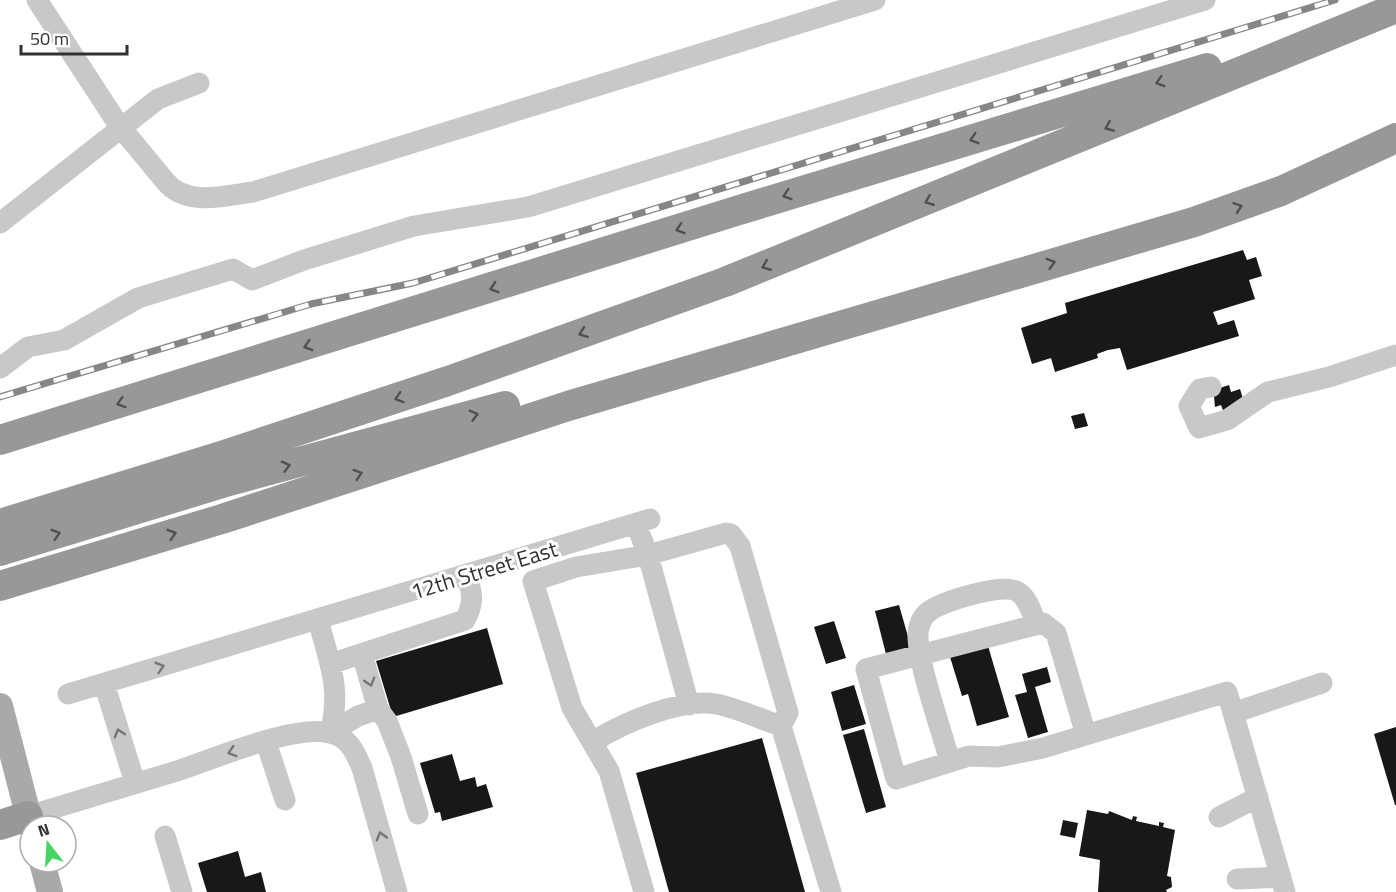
<svg xmlns="http://www.w3.org/2000/svg" width="1396" height="892" viewBox="0 0 1396 892" font-family="'Titillium Web',sans-serif">
<rect width="100%" height="100%" fill="#fff"/>
<path fill="#181818" d="M1243,250L1247,260L1256,257L1262,276L1249,280L1255,299L1213,312L1218,325L1234,320L1239,336L1127,370L1120,348L1108,350L1097,354L1098,358L1055,372L1051,358L1032,364L1021,328L1067,313L1065,303Z
M1229,385L1231,392L1240,389L1244,402L1224,413L1221,405L1215,407L1214,396L1219,394L1217,389Z
M1084,413L1088,426L1075,429L1071,416Z
M899,605L911,647L886,654L875,611Z
M834,621L846,658L826,664L814,627Z
M487,628L503,684L393,717L376,661Z
M988,646L1009,717L977,726L968,694L962,696L950,657Z
M1047,667L1051,682L1035,687L1048,732L1028,738L1015,695L1027,692L1022,674Z
M854,685L866,724L842,731L831,692Z
M1396,727V805H1395L1374,734Z
M864,729L886,807L866,813L843,735Z
M762,738L805,892H669L636,773Z
M452,754L460,781L475,777L477,787L486,784L493,807L442,821L440,812L435,813L420,763Z
M1087,810L1108,814L1109,811L1132,820L1133,816L1137,817L1136,821L1159,826V822L1164,823L1163,827L1175,830L1167,876L1171,877L1172,887L1166,890L1167,892H1098L1100,860L1079,856Z
M1063,820L1078,823L1075,838L1060,835Z
M238,851L245,877L261,872L266,892H207L198,863Z"/>
<g fill="none" stroke-linecap="round" stroke-linejoin="round">
<path stroke="#c8c8c8" stroke-width="21" d="M37,0L118,124L165,181C186,207 224,196 253,192L875,0
M0,223L158,99L199,83
M0,368L28,347L64,340L138,298L233,269L252,280L304,260L414,226L528,207L1205,0
M1211,387L1200,389L1189,406L1199,428L1227,420L1268,392L1329,377L1396,355
M636,524L648,555L689,705
M318,619C329,663 342,688 330,733
M362,654L378,709L387,721L401,757L418,814
M330,664L465,620C474,603 473,595 467,576
M104,683L135,783
M68,694L650,519
M1233,713L1322,683
M330,733L358,716L378,709
M1086,735L1056,633L1043,623L866,669L896,779L969,756L998,757L1043,748L1227,692L1285,892
M594,741C623,723 680,698 716,704C737,708 760,719 781,726
M266,742L285,800
M950,762C942,731 917,663 918,633C919,624 923,615 931,610C945,601 1004,582 1018,592C1028,598 1032,613 1036,623
M28,816C78,801 127,786 177,771C214,759 294,724 330,733C349,737 355,752 362,768L397,892
M1219,817L1258,797
M165,836L182,892
M1237,879L1281,877
M644,892L609,771L572,708L533,581L576,567L648,555L726,533L731,534L740,546L788,713L781,726L831,892"/>
<path stroke="#a9a9a9" stroke-width="26" d="M0,706L31,826
M42,862L50,892"/>
<path stroke="#989898" stroke-width="30" d="M0,440L736,211L1207,68
M0,524L221,456L448,381L725,282L1396,8
M0,551L229,481L505,406
M0,586L222,519L568,406L1194,222L1281,191L1396,138
M0,825L28,816"/>
<g stroke="#868686" stroke-width="7">
<path id="rail" d="M0,397L311,304L413,283L1335,0"/>
</g>
<use href="#rail" stroke="#fff" stroke-width="4.5" stroke-dasharray="14" stroke-linecap="butt"/>
</g>
<defs><path id="oneway-chevron" d="M-2-3.5L2.5 0L-2 3.5" fill="none" stroke-width="1.6" stroke-linecap="round" stroke-linejoin="round" transform="scale(1.5)"/></defs>
<g stroke="#505050">
<use href="#oneway-chevron" transform="translate(1160 82) rotate(163)"/>
<use href="#oneway-chevron" transform="translate(1109 127) rotate(157)"/>
<use href="#oneway-chevron" transform="translate(974 139) rotate(163)"/>
<use href="#oneway-chevron" transform="translate(787 195) rotate(163)"/>
<use href="#oneway-chevron" transform="translate(929 201) rotate(158)"/>
<use href="#oneway-chevron" transform="translate(1238 207) rotate(-19)"/>
<use href="#oneway-chevron" transform="translate(680 229) rotate(162)"/>
<use href="#oneway-chevron" transform="translate(1051 263) rotate(-16)"/>
<use href="#oneway-chevron" transform="translate(766 266) rotate(158)"/>
<use href="#oneway-chevron" transform="translate(494 288) rotate(162)"/>
<use href="#oneway-chevron" transform="translate(583 333) rotate(160)"/>
<use href="#oneway-chevron" transform="translate(308 346) rotate(163)"/>
<use href="#oneway-chevron" transform="translate(399 398) rotate(162)"/>
<use href="#oneway-chevron" transform="translate(121 403) rotate(163)"/>
<use href="#oneway-chevron" transform="translate(474 415) rotate(-15)"/>
<use href="#oneway-chevron" transform="translate(286 466) rotate(-15)"/>
<use href="#oneway-chevron" transform="translate(358 474) rotate(-18)"/>
<use href="#oneway-chevron" transform="translate(56 534) rotate(-17)"/>
<use href="#oneway-chevron" transform="translate(172 534) rotate(-17)"/>
</g>
<g stroke="#757575">
<use href="#oneway-chevron" transform="translate(160 667) rotate(-17)"/>
<use href="#oneway-chevron" transform="translate(370 682) rotate(73)"/>
<use href="#oneway-chevron" transform="translate(119 733) rotate(-107)"/>
<use href="#oneway-chevron" transform="translate(232 752) rotate(162)"/>
<use href="#oneway-chevron" transform="translate(381 836) rotate(-106)"/>
</g>
<g text-anchor="middle" dominant-baseline="central" stroke-width="6" stroke-linejoin="round" paint-order="stroke">
<g font-size="22" fill="#313131" stroke="#fff">
<text transform="translate(484 570) rotate(-17)">12th Street East</text>
</g>
</g>
<g transform="translate(48 844) rotate(343)"><circle r="28" fill="#ffffff" stroke="#adadad" stroke-width="1.5"/>
<path d="M0-4.5L10 22L0 15L-10 22Z" fill="#48d367"/>
<text y="-9" font-size="16" font-weight="bold" text-anchor="middle" fill="#313131">N</text>
</g>
<path d="M21 45v9h106v-9" fill="none" stroke="#313131" stroke-width="3"/>
<text x="30" y="45" font-size="18" fill="#313131" stroke="#ffffff" stroke-width="4.5" paint-order="stroke">50 m</text>
</svg>
